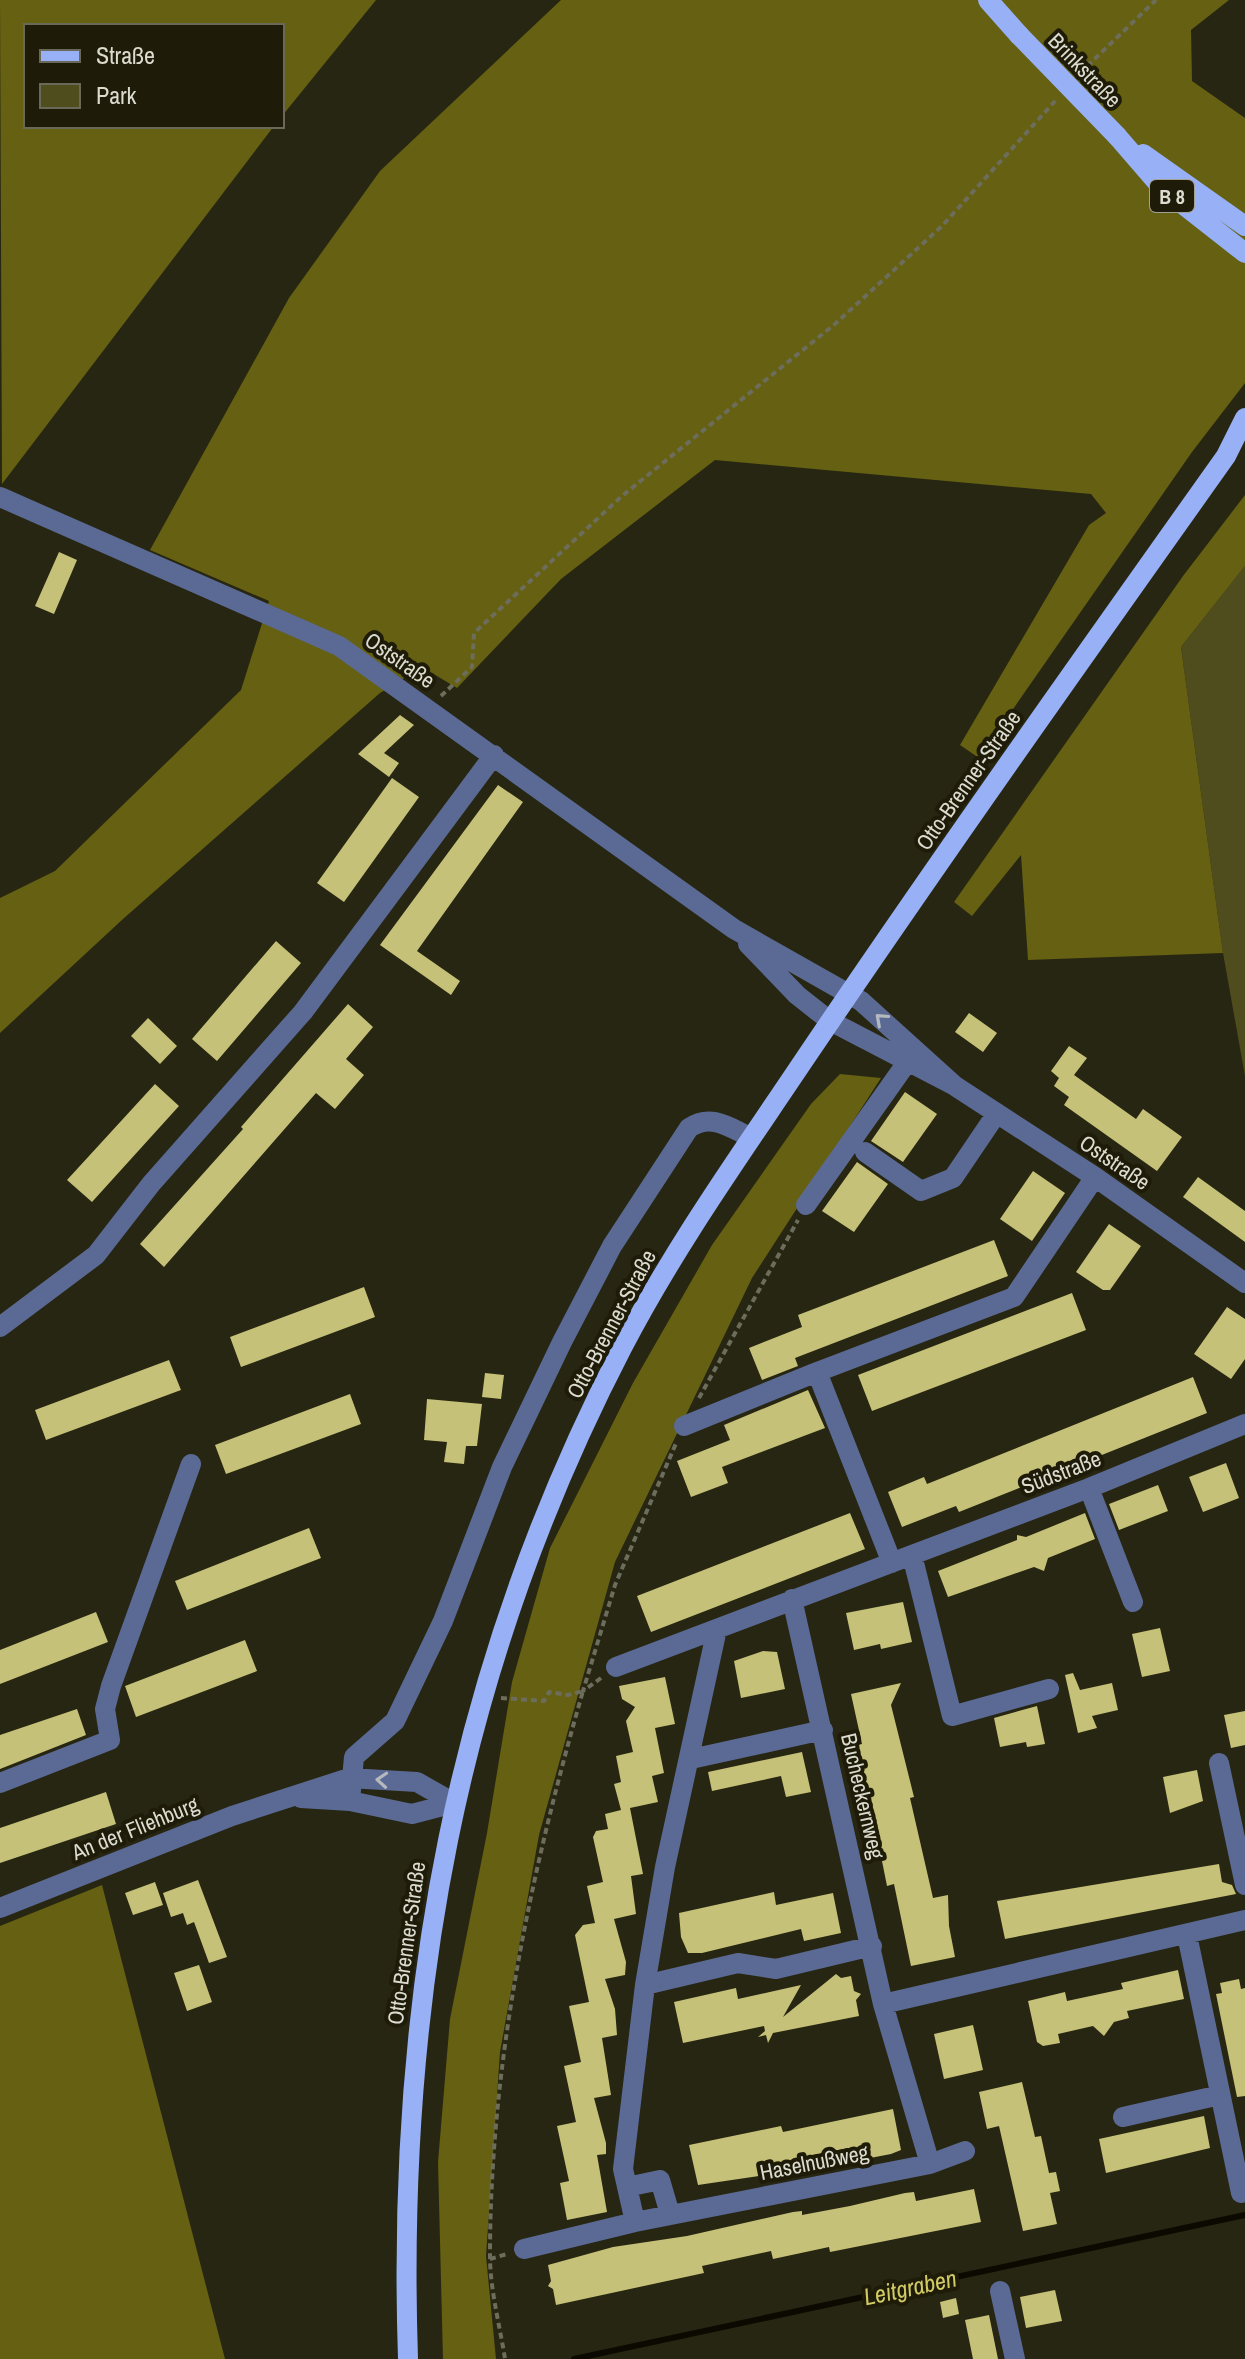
<svg xmlns="http://www.w3.org/2000/svg" width="1245" height="2359" viewBox="0 0 1245 2359" font-family="'Archivo Narrow',sans-serif">
<rect width="100%" height="100%" fill="#272612"/>
<path fill="#4f4c1e" d="M1245,566V1076L1223,953L1181,647Z"/>
<path fill="#656012" d="M0,0H376L282,116V26H26V126H274L2,484Z
M561,0H1229L1191,30L1192,81L1245,118V383L1192,452L979,758L960,745L1089,525L1106,513L1091,494L715,460L561,579L457,688L422,667L380,693L123,919L0,1033V898L55,871L241,690L269,601L150,550L289,298L380,171Z
M1245,495V566L1181,647L1223,953L1028,960L1021,855L972,916L954,902L1183,576Z
M840,1074L881,1078L752,1278L615,1562L539,1835L500,2052L486,2256L496,2359H443L438,2162L450,2019L487,1833L512,1682L550,1548L633,1383L712,1245L811,1104Z
M102,1885L225,2359H0V1926Z"/>
<g fill="none" stroke-linecap="round" stroke-linejoin="round">
<path stroke="#0c0a00" stroke-width="6" d="M574,2359L1245,2215"/>
</g>
<path fill="#c6c178" d="M59,552L77,560L54,614L35,606Z
M400,715L414,725L384,753L399,763L389,777L358,754Z
M392,778L419,797L344,902L317,883Z
M498,785L523,802L417,951L460,981L451,995L380,945Z
M276,941L301,963L217,1061L192,1039Z
M348,1004L373,1027L346,1059L364,1075L335,1109L316,1093L164,1267L140,1244L243,1129L241,1127Z
M969,1013L997,1033L983,1052L955,1032Z
M148,1018L177,1046L160,1064L131,1036Z
M1069,1046L1087,1058L1074,1075L1136,1119L1143,1109L1182,1137L1157,1171L1064,1105L1069,1097L1054,1086L1059,1078L1051,1071Z
M155,1084L179,1106L92,1202L67,1180Z
M905,1092L937,1114L903,1162L871,1141Z
M857,1162L888,1184L854,1232L822,1211Z
M1033,1171L1065,1193L1032,1241L1000,1219Z
M1198,1177L1245,1211V1242L1183,1197Z
M1109,1224L1141,1246L1110,1290H1103L1076,1272Z
M994,1240L1008,1276L795,1358L798,1366L762,1380L749,1348L802,1327L798,1315Z
M364,1287L375,1317L241,1367L230,1337Z
M1072,1293L1086,1330L872,1411L858,1375Z
M1227,1307L1245,1319V1359L1231,1379L1194,1354Z
M169,1360L181,1390L46,1440L35,1410Z
M485,1373L504,1375L501,1399L482,1397Z
M1193,1377L1207,1413L959,1512L956,1506L902,1527L888,1492L924,1477L927,1484Z
M808,1390L825,1428L722,1467L728,1483L691,1497L677,1461L730,1440L724,1425Z
M350,1394L361,1424L226,1474L215,1445Z
M427,1399L482,1404L477,1446H466L464,1464L444,1462L447,1442L424,1440Z
M1226,1463L1239,1498L1203,1512L1189,1477Z
M1158,1485L1168,1511L1119,1530L1109,1504Z
M850,1513L865,1549L651,1632L637,1596Z
M1085,1513L1095,1539L1048,1558L1044,1571L1034,1567L948,1597L938,1571L1017,1540V1535L1026,1537Z
M309,1528L321,1558L187,1610L175,1581Z
M903,1602L912,1642L881,1649L880,1644L854,1650L846,1613Z
M96,1612L108,1642L0,1684V1650Z
M1160,1628L1170,1671L1142,1677L1132,1634Z
M245,1640L257,1671L136,1717L125,1686Z
M763,1651L777,1652L785,1689L741,1698L734,1661Z
M1073,1673L1080,1690L1112,1683L1118,1710L1092,1716L1097,1728L1078,1733L1065,1675Z
M665,1677L675,1724L655,1728L664,1773L652,1776L658,1802L630,1808L643,1874L631,1876L636,1914L614,1919L626,1962L625,1975L605,1979L615,2009L617,2035L602,2038L611,2095L594,2098L606,2143V2154L597,2155L607,2212L567,2220L560,2183L569,2181L557,2126L576,2122L564,2066L581,2062L569,2006L589,2002L575,1935L583,1925L595,1923L587,1886L603,1882L593,1837L596,1831L608,1829L605,1814L621,1810L614,1784L621,1782L616,1756L633,1752L626,1721L635,1707L622,1699L619,1686Z
M901,1683L891,1705L914,1797L910,1798L933,1898L948,1895L949,1926L955,1957L911,1966L894,1884L887,1886L881,1856L857,1745L862,1744L851,1694Z
M1037,1706L1045,1744L1027,1747L1026,1742L1000,1747L994,1718Z
M77,1709L86,1735L0,1769V1735Z
M1245,1711V1745L1231,1748L1224,1715Z
M802,1752L811,1792L786,1797L781,1776L712,1791L708,1772Z
M1197,1770L1203,1801L1170,1813L1163,1777Z
M106,1792L116,1824L0,1863V1828Z
M1219,1864L1222,1882L1232,1885L1236,1894L1005,1939L997,1901Z
M198,1880L227,1957L209,1963L194,1922L187,1925L183,1913L171,1917L163,1893Z
M155,1882L163,1905L133,1915L125,1893Z
M774,1892L776,1905L833,1893L841,1933L804,1941L801,1929L702,1953H688L681,1937L679,1913Z
M199,1965L212,2002L187,2011L174,1973Z
M1178,1970L1184,1999L1127,2011L1129,2018L1114,2022L1104,2036L1093,2026L1058,2034L1060,2043L1043,2046L1037,2042L1028,2001L1065,1992L1067,2001L1123,1989L1121,1983Z
M836,1974L841,1978L851,1976L854,1991L861,1994L856,2000L859,2016L773,2033L768,2043L766,2035L758,2037L765,2031L764,2026L683,2043L674,2002L736,1988L738,1999L801,1985L783,2017Z
M1239,1979L1241,1989L1245,1988V2096L1237,2097L1216,1994L1222,1993L1220,1983Z
M973,2025L983,2070L944,2079L934,2034Z
M1022,2082L1035,2137L1041,2136L1049,2173L1056,2172L1060,2191L1050,2193L1057,2224L1023,2231L999,2126L987,2129L979,2092Z
M893,2109L901,2150L891,2154L818,2168L810,2167L809,2163L765,2175L698,2185L689,2145L781,2126L783,2132Z
M1204,2116L1210,2148L1106,2173L1099,2139Z
M974,2189L981,2222L830,2252L829,2247L773,2259L771,2251L702,2266L704,2273L556,2305L553,2289L548,2286L551,2281L548,2265L613,2247L687,2236L793,2212L802,2211V2215L850,2206L905,2193L914,2192L916,2201Z
M1055,2290L1062,2321L1026,2328L1020,2297Z
M956,2298L959,2314L943,2318L940,2302Z
M989,2315L998,2359H973L965,2320Z"/>
<g fill="none" stroke-linecap="round" stroke-linejoin="round">
<path stroke="#6d6d5c" stroke-width="4" stroke-dasharray="6 4" stroke-linecap="butt" d="M1080,73L1156,0
M441,696L472,667L474,633L622,496L835,324L942,226L1056,100
M699,1398L798,1220
M601,1678L583,1691L615,1585L677,1441
M501,1698L544,1701L549,1692L568,1695L583,1691C530,1875 490,2065 490,2256C490,2290 500,2326 505,2359
M490,2259L507,2254"/>
<path stroke="#5b6a94" stroke-width="20" d="M0,497L339,646L734,929L861,1001L955,1086
M748,944L797,995L830,1021L955,1086L1095,1177L1245,1283
M865,1152L921,1191L953,1178L997,1113
M806,1205L908,1061
M0,1327L96,1255L151,1184L303,1012L494,755
M684,1426L817,1372
M1089,1488L1133,1602
M912,1555L952,1716L1049,1689
M892,1563L817,1372L1014,1297L1095,1177
M792,1599L883,2004L930,2164
M717,1629L665,1867L645,1985L623,2169L635,2222L930,2164L965,2151
M616,1667L1089,1488L1245,1424
M691,1759L823,1730
M1219,1763L1245,1885
M0,1783L110,1740L105,1709L111,1686L191,1464
M301,1798L350,1801L412,1814L454,1803
M350,1801L354,1757L395,1721L443,1621L502,1467L562,1342L612,1246L689,1128C711,1113 729,1127 750,1137
M0,1908L232,1816L349,1778L417,1782L454,1803
M1187,1935L1241,2193
M645,1985L738,1963L776,1969L872,1946
M883,2004L1245,1920
M1123,2117L1220,2095
M627,2187L660,2180L670,2214
M524,2249L635,2222
M1000,2291L1015,2359"/>
<path stroke="#97b0f6" stroke-width="20" d="M988,0L1019,35
M1117,136L1162,188L1245,253
M1143,154L1245,226
M408,2359C396,2001 456,1668 622,1348C675,1246 741,1154 804,1060C942,856 1084,656 1226,456L1245,418"/>
<path stroke="#97b0f6" stroke-width="20" d="M1019,35L1117,136"/>
</g>
<defs><path id="oneway-chevron" d="M-2-3.5L2.5 0L-2 3.5" fill="none" stroke-width="1.6" stroke-linecap="round" stroke-linejoin="round" transform="scale(2)"/></defs>
<g stroke="#b5b9bd">
<use href="#oneway-chevron" transform="translate(881 1019) rotate(-138)"/>
<use href="#oneway-chevron" transform="translate(382 1780) rotate(-176)"/>
</g>
<g text-anchor="middle" dominant-baseline="central" stroke-width="8" stroke-linejoin="round" paint-order="stroke">
<rect fill="#1e1c09" stroke="#a2a294" stroke-width="2" x="1150" y="180" width="44" height="32" rx="6"/>
<g font-size="20" font-weight="bold" fill="#dbdbcf">
<text x="1172" y="196">B 8</text>
</g>
<g font-size="22" fill="#dbdbcf" stroke="#1e1c09">
<text transform="translate(1085 70) rotate(46)">Brinkstraße</text>
<text transform="translate(400 660) rotate(35)">Oststraße</text>
<text transform="translate(968 780) rotate(-55)">Otto-Brenner-Straße</text>
<text transform="translate(1115 1162) rotate(34)">Oststraße</text>
<text transform="translate(611 1324) rotate(-62)">Otto-Brenner-Straße</text>
<text transform="translate(1061 1472) rotate(-21)">Südstraße</text>
<text transform="translate(863 1796) rotate(77)">Bucheckernweg</text>
<text transform="translate(135 1828) rotate(-22)">An der Fliehburg</text>
<text transform="translate(406 1943) rotate(-82)">Otto-Brenner-Straße</text>
<text transform="translate(814 2162) rotate(-11)">Haselnußweg</text>
</g>
<g font-size="24" font-style="italic" fill="#d2cb65" stroke="#1e1c09">
<text transform="translate(910 2287) rotate(-12)">Leitgraben</text>
</g>
</g>
<rect x="24" y="24" width="260" height="104" fill="#1e1c09" stroke="#6a6858" stroke-width="2"/>
<rect x="40" y="50" width="40" height="12" fill="#97b0f6" stroke="#6a6858" stroke-width="2"/>
<text x="96" y="64" font-size="24" fill="#dbdbcf">Straße</text>
<rect x="40" y="84" width="40" height="24" fill="#4f4c1e" stroke="#6a6858" stroke-width="2"/>
<text x="96" y="104" font-size="24" fill="#dbdbcf">Park</text>
</svg>
